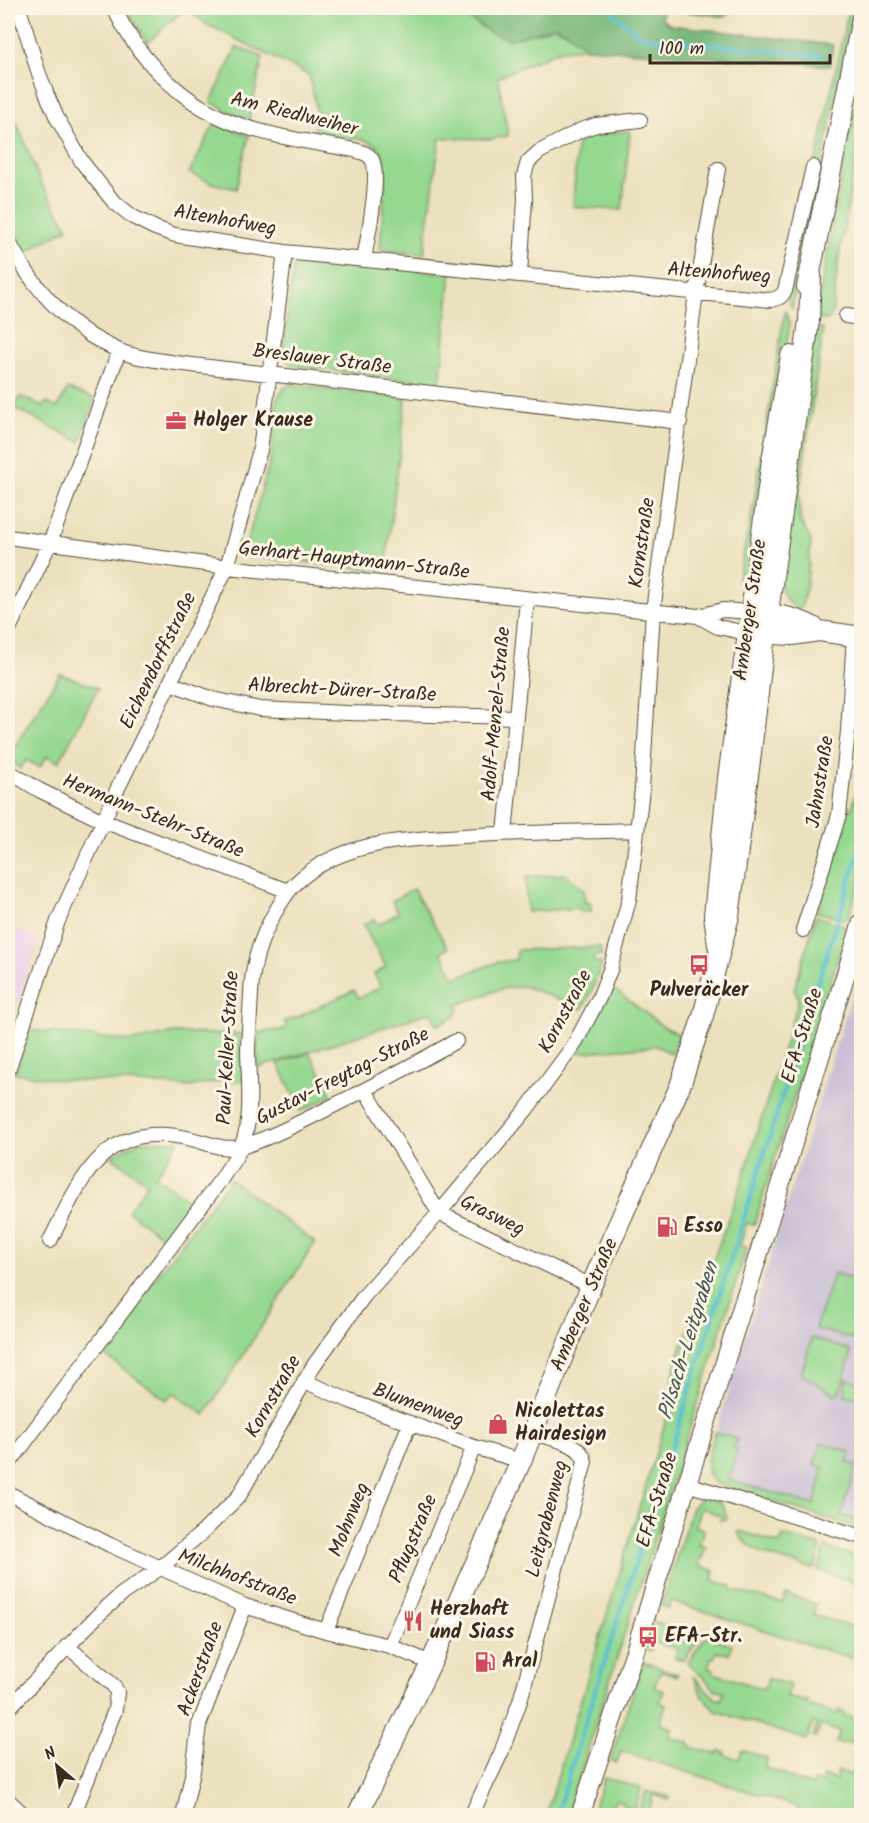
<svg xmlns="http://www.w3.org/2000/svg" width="869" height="1823" viewBox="0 0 869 1823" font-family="Kalam,sans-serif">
<rect width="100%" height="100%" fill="#fcf5e5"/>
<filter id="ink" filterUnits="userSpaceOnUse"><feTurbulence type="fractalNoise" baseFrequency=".0167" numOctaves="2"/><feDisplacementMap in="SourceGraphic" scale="12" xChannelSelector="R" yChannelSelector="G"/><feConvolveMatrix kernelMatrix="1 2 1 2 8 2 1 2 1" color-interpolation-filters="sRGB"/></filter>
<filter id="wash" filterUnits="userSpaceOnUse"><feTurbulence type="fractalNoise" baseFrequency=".008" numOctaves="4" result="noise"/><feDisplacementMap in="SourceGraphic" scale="24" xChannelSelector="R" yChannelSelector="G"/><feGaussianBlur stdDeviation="1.35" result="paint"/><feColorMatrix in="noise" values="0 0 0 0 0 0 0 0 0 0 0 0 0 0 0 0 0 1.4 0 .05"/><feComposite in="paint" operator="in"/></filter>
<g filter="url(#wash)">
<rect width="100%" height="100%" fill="#ece1be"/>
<path fill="#ecd1ea" d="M8,928L39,938L8,1033Z"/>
<path fill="#cbbfd5" d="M861,965V1529L715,1483L708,1476L706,1464Z"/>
<path fill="#95d890" stroke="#688157" stroke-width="1.5" d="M129,8H453L490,32L537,33L554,26L567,32L586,48L560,50L498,77L508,136L491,139L440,138L424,254L380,250L386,171L382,152L374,144L362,139L314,134L316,107L309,75L208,25L185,8L147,43L127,9Z
M849,8H854L792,308L787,297Z
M237,47L263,57L249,120L237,116L211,102Z
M861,72V127L838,264L832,314L827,320L818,319L817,308Z
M8,101L41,183L68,228L25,253L8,222Z
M215,123L249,136L236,189L212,183L189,173Z
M630,131L622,210L573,207L577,142L593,134Z
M301,260L451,273L440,384L296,366C286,362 283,357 283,346L294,266Z
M785,310L790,324L769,434L746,579L740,584L738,579L753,507Z
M815,327L822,328L823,331L799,494L800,520L811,541L807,583L802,606L798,609L787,601L779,584Z
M291,384L406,399L385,571L266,558L255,556L247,548V542L271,457L277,398L285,387Z
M68,389L95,399L80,442L14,408L21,396L43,407L46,402L57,408Z
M60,674L98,688L59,762L47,756L40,767L26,760L20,769L8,757Z
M861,771V878L849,917L845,919L817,912L832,861L843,809H852Z
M566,874L584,890L585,903L590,902L591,911L582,912L578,908L527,912L526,877Z
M413,889L448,948L441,952L455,978L498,962L516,960L517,950L600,947L601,955L594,956L593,961L602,963L592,991L582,1009L524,986L501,989L457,1005L459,1010L455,1017L437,1025L431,1012L258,1068L257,1033L286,1029L285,1021L298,1017L354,990L359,998L381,987L374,974L386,967L363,925L374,919L378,925L398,913L392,901Z
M816,916L844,925L846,932L754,1225L747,1223L740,1245L747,1248L567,1815H546L671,1403L672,1380L679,1354L741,1184L797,1005L798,996L794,990Z
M611,987L664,1027L679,1034L672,1054L657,1046L576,1053L598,1015Z
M30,1030L131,1041L175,1033L241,1034L243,1081L224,1080L190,1087L127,1082L60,1080L15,1073Z
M310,1053L332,1096L301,1111L278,1063Z
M140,1141H179L155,1176L192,1203L165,1239L128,1211L148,1183L111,1156Z
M230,1179L315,1243L205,1415L174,1393L167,1400L100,1352Z
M834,1273L858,1281L861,1277V1311L853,1339L815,1328Z
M812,1338L850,1350V1357L841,1389L838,1394H834L801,1374Z
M846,1379L861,1383V1397H851L845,1395Z
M715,1432L737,1439L734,1449L737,1450L729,1480L814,1505L824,1468L814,1465L821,1443L851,1452L847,1463L856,1465L841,1515L861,1522V1529L715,1483C699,1470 710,1450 715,1432Z
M701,1498C717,1498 725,1503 727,1519L720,1520L722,1516L701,1508L695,1526L704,1530L699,1545L706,1547L699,1565L714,1571L712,1580L732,1586V1590L782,1603L786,1594L816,1604L813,1615L861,1629V1669L855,1667L857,1660L671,1601L668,1608L661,1606L692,1508Z
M740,1531L780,1544L783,1536L821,1546L814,1569C789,1561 752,1557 738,1533Z
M825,1547L861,1558V1584L818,1570Z
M655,1622L673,1627L669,1638L684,1643L689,1631L702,1635L684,1660L675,1658L677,1649L654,1642L650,1651L646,1649Z
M706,1637L732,1645L729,1654L717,1651L714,1658H711L708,1667L714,1669L713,1673L764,1689L768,1679L790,1685L787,1696L805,1702L806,1700L808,1701L807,1705L837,1714L838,1710L843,1712V1715L859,1718L861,1713V1743H836L840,1732L821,1725L816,1737H813L817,1724L813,1722L807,1740L716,1711L703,1697L693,1676L715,1698L721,1700L724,1691L715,1690L688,1662Z
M643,1662L678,1674L677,1676L661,1671L654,1687L664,1691L660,1702L666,1705L660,1724L672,1728L670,1737L690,1743V1747L718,1754L720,1751L725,1752L724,1755L739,1759L742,1750L767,1758L765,1768L786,1774L785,1776L813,1786L815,1781L821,1783L823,1776L836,1780L838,1771L853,1775L857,1760L853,1758L857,1747H861V1790L854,1815H796L798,1807L621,1751L617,1763L610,1761Z
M604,1778L641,1788L633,1815H629L631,1809L623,1806V1802L616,1800L613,1806L608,1805L605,1815H591Z
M646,1791L670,1797L669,1800L654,1795L648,1814L651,1815H638Z"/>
<path fill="#78b87a" stroke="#5a714c" stroke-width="1.5" d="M453,8H731V12L725,17L666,9L662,14L663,20L671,25L833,45L830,66L586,48L567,32L554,26L509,40L490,32Z"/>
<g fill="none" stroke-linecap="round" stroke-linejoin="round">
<path stroke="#57c0d3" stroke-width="4" d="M607,8L642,37L821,56
M556,1816L862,842"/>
</g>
</g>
<g filter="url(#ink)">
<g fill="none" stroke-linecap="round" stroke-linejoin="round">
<g stroke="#564536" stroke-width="16">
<path id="minor" d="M19,8L38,71L47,95L57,118L82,162L113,201L133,217L155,228L175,235L285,252L771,300L780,297L785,291L813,167
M114,8C137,57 178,100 229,121C269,137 313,142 354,150C361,152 367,153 371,158C382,172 367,240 364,260
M8,240C28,280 54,311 91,336C103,343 115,350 128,354C152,361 177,363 201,366L680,422
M520,274L525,199L524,176L528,162L539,152L581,130L596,125L640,120
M846,316L862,318
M8,537L227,567L698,616L718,627L747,633
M698,616L723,610L750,612
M8,631L50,543L119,351
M170,683L213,699L260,709L347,713L516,717
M8,771L39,790L103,821L288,891
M505,834L527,599
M803,930L839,815L848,731L854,636
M8,1070L58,921L118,788L227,567L260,450L285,252
M365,1090L439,1213L591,1286
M50,1241C81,1178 104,1120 187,1138C207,1142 223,1152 244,1146C270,1138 295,1125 319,1113C365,1090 411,1066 456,1041
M304,1381L350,1401L474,1447L521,1461
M8,1465L222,1178C228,1168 236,1158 241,1147C254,1118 248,1080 248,1048C249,1030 250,1012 251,994C252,965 259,941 273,916C280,904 286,892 296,883C341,840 406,840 463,836C521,832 578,832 636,830
M687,1484L862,1537
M8,1493L110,1545L245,1606L326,1631L390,1646L431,1663
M326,1631L410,1423
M67,1646L114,1686L117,1692L115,1710L73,1816
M390,1646L474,1447
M8,1709L97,1616L122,1594L160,1568L204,1531L239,1496L314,1365L364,1296L439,1213L526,1110L574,1045L599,998L610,970L629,900L642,789L653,611L696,293L718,169
M8,1800L25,1816
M183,1816L193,1771L199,1725L245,1606
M471,1816L501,1753L520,1701L585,1462C581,1441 550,1439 533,1433"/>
</g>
<g stroke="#564536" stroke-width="20">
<path id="tertiary" d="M580,1816L635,1651L862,922"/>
</g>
<g stroke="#564536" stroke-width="22">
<path id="secondary" d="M807,287L862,19
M756,612C777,615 802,618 819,631
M754,633L792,635L819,631L862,637
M718,945L714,915L728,778L772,460L791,356
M357,1816L431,1663L521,1461L591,1286L680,1086L703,1016L729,916L750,761L765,634L809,321L811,274"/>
</g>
<use href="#minor" stroke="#fff" stroke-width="14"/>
<use href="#tertiary" stroke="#fff" stroke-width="18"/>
<use href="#secondary" stroke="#fff" stroke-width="20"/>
</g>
</g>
<defs>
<g id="office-bare" transform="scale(1.62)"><path d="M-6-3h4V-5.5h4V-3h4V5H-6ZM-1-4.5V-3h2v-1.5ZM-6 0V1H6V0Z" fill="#d1495b" stroke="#fcf5e5" stroke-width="2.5" paint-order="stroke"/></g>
<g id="bus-bare" transform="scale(1.62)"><path d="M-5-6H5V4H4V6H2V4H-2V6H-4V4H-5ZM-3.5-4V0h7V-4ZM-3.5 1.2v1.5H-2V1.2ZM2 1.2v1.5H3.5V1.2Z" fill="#d1495b" stroke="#fcf5e5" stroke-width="2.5" paint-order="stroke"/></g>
<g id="fuel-bare" transform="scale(1.62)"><path d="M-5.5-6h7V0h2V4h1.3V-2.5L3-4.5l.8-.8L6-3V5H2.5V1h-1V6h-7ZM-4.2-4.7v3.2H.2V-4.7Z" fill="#d1495b" stroke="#fcf5e5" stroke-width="2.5" paint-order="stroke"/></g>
<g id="shop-bare" transform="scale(1.62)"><path d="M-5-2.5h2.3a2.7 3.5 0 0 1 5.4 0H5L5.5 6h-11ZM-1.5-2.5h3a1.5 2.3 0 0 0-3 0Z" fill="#d1495b" stroke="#fcf5e5" stroke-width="2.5" paint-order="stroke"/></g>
<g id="restaurant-bare" transform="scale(1.62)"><path d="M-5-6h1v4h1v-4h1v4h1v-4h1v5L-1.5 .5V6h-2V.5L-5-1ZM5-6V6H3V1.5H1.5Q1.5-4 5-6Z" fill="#d1495b" stroke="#fcf5e5" stroke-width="2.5" paint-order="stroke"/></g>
</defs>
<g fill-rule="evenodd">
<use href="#office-bare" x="176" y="421"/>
<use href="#bus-bare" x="699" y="965"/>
<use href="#fuel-bare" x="667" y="1227"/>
<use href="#shop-bare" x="498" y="1424"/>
<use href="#restaurant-bare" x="413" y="1621"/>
<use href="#bus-bare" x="648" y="1637"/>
<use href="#fuel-bare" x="485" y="1662"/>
</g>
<g text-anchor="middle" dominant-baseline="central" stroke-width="6" stroke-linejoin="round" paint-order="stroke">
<g font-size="20" fill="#3b2a1e" stroke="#fcf5e5">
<text transform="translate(294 115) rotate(14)">Am Riedlweiher</text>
<text transform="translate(225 221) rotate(10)">Altenhofweg</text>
<text transform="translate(719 274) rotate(4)">Altenhofweg</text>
<text transform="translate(322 360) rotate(7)">Breslauer Straße</text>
<text transform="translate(643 543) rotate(-82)">Kornstraße</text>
<text transform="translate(354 561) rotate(6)">Gerhart-Hauptmann-Straße</text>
<text transform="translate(751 610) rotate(-82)">Amberger Straße</text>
<text transform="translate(159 661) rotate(-64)">Eichendorffstraße</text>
<text transform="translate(342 691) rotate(3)">Albrecht-Dürer-Straße</text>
<text transform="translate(497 714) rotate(-85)">Adolf-Menzel-Straße</text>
<text transform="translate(821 782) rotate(-81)">Jahnstraße</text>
<text transform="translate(153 817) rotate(22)">Hermann-Stehr-Straße</text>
<text transform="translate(566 1012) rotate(-62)">Kornstraße</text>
<text transform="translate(803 1036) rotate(-73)">EFA-Straße</text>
<text transform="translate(229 1048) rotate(-87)">Paul-Keller-Straße</text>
<text transform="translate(343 1077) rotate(-27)">Gustav-Freytag-Straße</text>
<text transform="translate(492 1216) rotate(26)">Grasweg</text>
<text transform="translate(585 1305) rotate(-67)">Amberger Straße</text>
<text transform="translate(274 1397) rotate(-60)">Kornstraße</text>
<text transform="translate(418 1406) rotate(20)">Blumenweg</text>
<text transform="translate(658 1500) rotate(-73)">EFA-Straße</text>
<text transform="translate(548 1519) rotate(-76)">Leitgrabenweg</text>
<text transform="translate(350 1520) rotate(-68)">Mohnweg</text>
<text transform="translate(414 1539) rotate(-67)">Pflugstraße</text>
<text transform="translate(237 1578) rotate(21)">Milchhofstraße</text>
<text transform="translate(201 1669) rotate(-70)">Ackerstraße</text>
</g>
<g font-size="20" font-weight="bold" fill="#3b2a1e" stroke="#fcf5e5" text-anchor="start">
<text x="193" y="421">Holger Krause</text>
<text x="699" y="991" text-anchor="middle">Pulveräcker</text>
<text x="684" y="1227">Esso</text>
<text x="515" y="1412">Nicolettas<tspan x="515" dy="23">Hairdesign</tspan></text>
<text x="430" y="1610">Herzhaft<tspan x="430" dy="23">und Siass</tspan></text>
<text x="665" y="1637">EFA-Str.</text>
<text x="502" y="1662">Aral</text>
</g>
<g font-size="21" font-style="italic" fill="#435754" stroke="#fcf5e5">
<text transform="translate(689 1341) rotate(-73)">Pilsach-Leitgraben</text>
</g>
</g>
<rect width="869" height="1823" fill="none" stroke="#fcf5e5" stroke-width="30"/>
<g transform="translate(57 1766) rotate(331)" stroke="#fcf5e5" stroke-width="4.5" paint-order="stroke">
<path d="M0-4.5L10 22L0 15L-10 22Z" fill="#3b2a1e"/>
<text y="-9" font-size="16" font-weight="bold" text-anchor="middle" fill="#3b2a1e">N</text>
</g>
<path d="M650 54v9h180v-9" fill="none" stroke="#3b2a1e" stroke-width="3"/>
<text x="659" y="54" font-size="18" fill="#3b2a1e" stroke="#fcf5e5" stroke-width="4.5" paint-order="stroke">100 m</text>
</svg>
